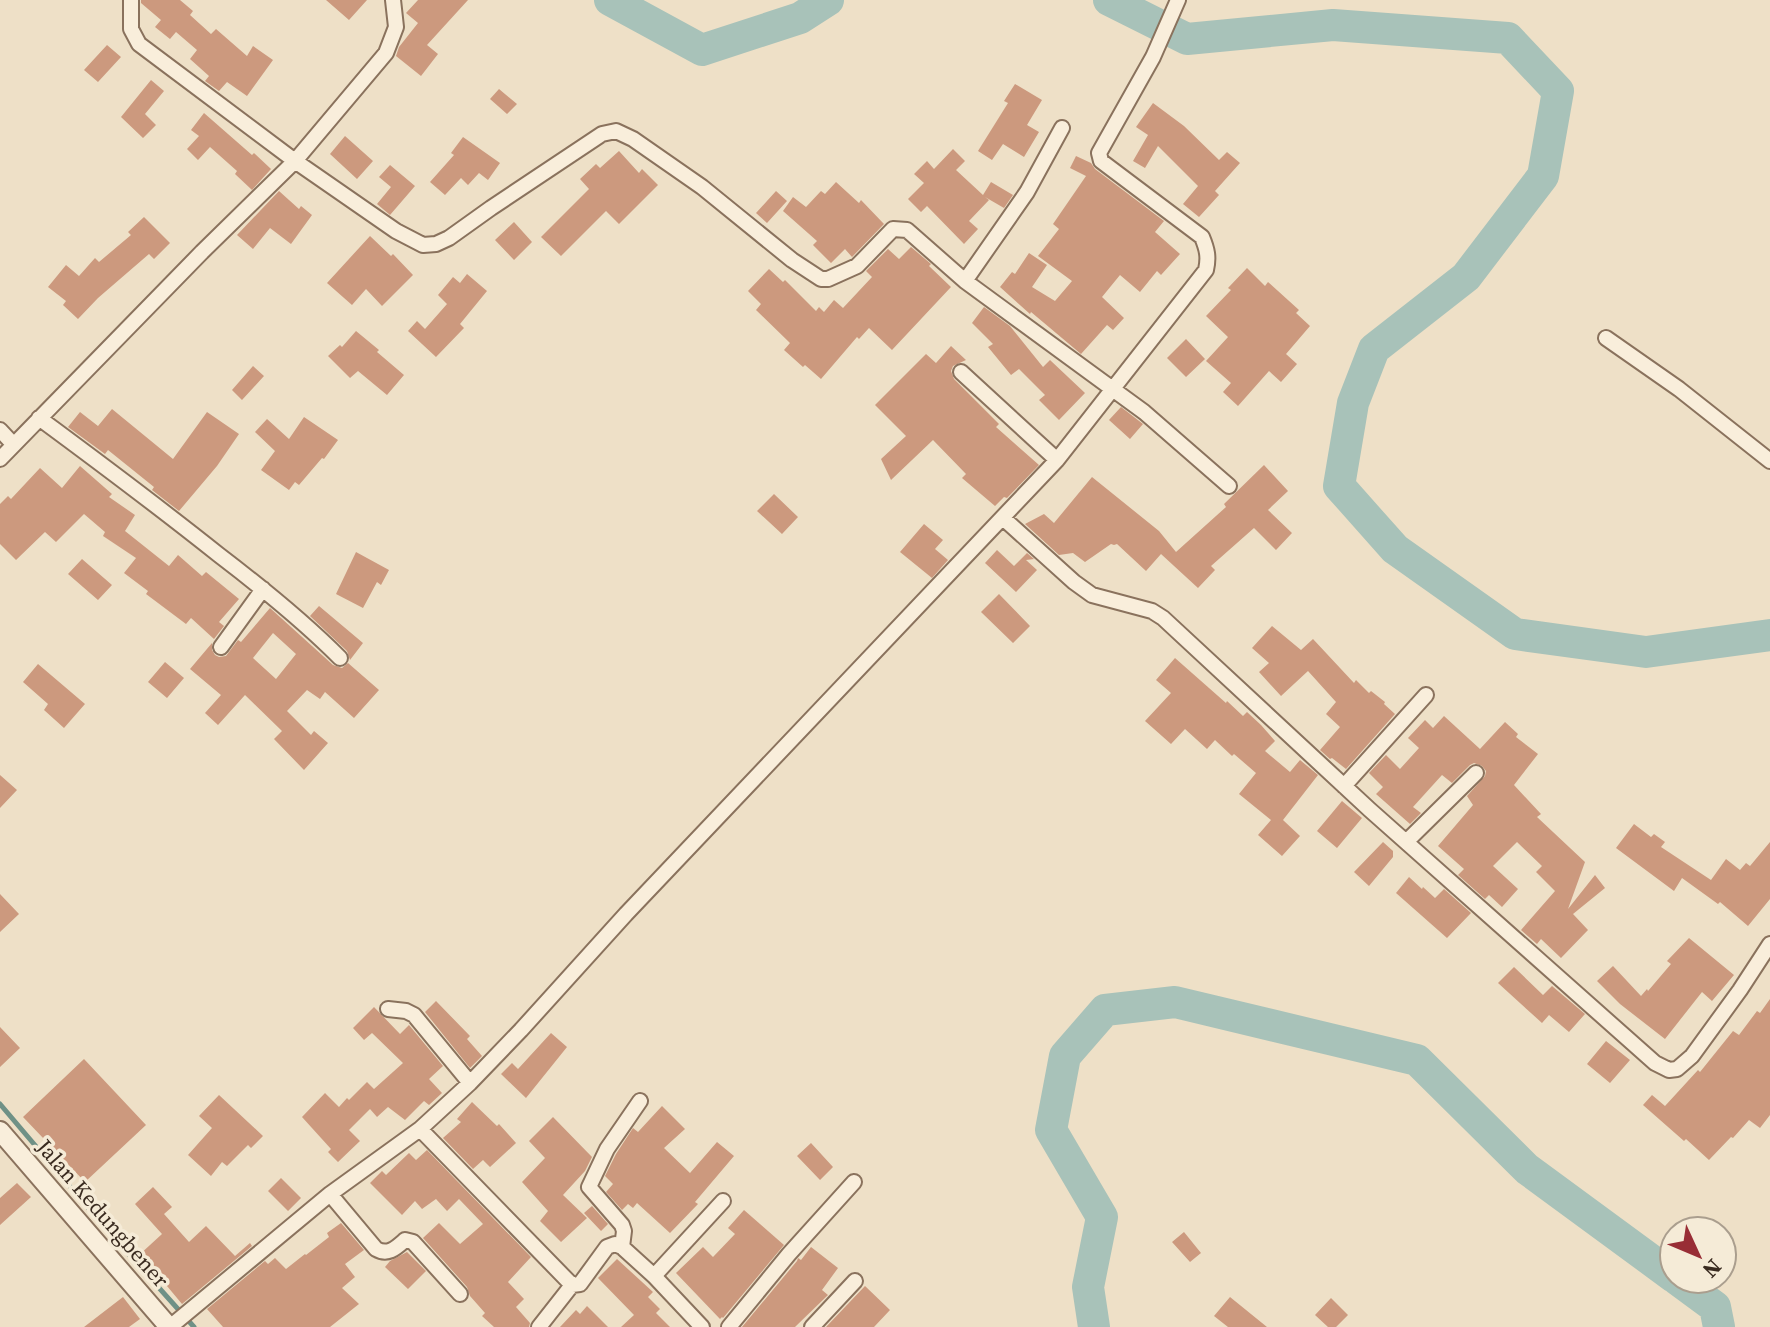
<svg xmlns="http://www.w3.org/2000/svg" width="1770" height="1327" viewBox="0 0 1770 1327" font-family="'Source Serif 4',serif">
<rect width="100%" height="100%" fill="#eee0c7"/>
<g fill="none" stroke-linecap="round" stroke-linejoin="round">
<path stroke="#6f9186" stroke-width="5" d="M0,1104L101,1223L194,1327"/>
<path stroke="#a8c2b9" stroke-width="32" d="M610,0L702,50L800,18L828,0
M1109,0L1187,39L1333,25L1508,38L1558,91L1543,176L1466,277L1374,349L1353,403L1339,486L1395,549L1515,634L1646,652L1770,635
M1677,1279L1715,1307L1719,1327
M1094,1327L1088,1287L1102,1217L1051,1130L1065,1056L1105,1010L1175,1002L1417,1060L1527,1169L1674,1277"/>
</g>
<path fill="#cc997e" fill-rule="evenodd" d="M141,0H180L193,11L190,15L211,34L216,29L247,56L253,46L273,60L247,96L227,82L219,91L205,81L209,76L190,59L197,50L176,32L170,39L155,27L161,20L141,3Z
M326,0H367L349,20Z
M418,0H468L427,45L438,54L421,76L396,56L399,47L418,23L406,13Z
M107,45L121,57L98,82L84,70Z
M151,80L164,91L145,114L156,125L143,138L121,117Z
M1015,84L1042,100L1027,125L1039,132L1024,157L1003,144L992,160L978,151L1008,103L1004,101Z
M499,89L517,104L507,114L490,99Z
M1153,103L1184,126L1219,160L1227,152L1240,163L1215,191L1219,195L1199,217L1183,204L1198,186L1158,146L1145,168L1133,161L1148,135L1136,127Z
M204,113L252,155L254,153L271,169L252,190L235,174L237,171L210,147L198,160L187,149L199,136L191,130Z
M345,136L373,161L357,179L330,154Z
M463,137L500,163L488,180L479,173L468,185L461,178L445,195L430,182L454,155L451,153Z
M953,149L965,161L956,170L983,195L991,182L1013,195L1004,208L985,197L989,200L969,221L978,229L964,244L927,206L921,212L908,199L924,183L914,174L927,161L934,169Z
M619,151L639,173L642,169L658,185L619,224L606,211L561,256L541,237L589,189L580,179L596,164L600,168Z
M1076,156L1091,163L1095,169L1164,221L1155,232L1180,254L1161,275L1157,271L1140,292L1120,275L1102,297L1124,318L1113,330L1107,325L1081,354L1031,312L1030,314L1000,287L1012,272L1015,274L1029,253L1047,265L1032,287L1055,301L1072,281L1038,256L1059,229L1053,224L1086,176L1070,168Z
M390,165L415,186L390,215L377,204L391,187L379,177Z
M836,182L859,203L861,200L884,224L852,257L845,249L831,263L813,245L817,241L783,211L793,197L806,207L821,191L825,194Z
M279,191L299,209L301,206L312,215L291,244L270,228L253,249L237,235Z
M776,191L787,201L767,223L756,213Z
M144,217L170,243L154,259L149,254L98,298L78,319L63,305L66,301L48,287L66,265L79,276L95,258L99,262L131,235L128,232Z
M514,222L532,242L514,260L495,240Z
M370,236L391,256L393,254L413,275L382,306L366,289L352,305L327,283Z
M911,247L931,264L929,266L951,287L892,350L869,328L859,339L857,337L821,379L805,365L803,367L784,350L790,343L756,310L761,304L748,291L769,269L783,282L785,280L816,311L819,307L824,312L834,300L843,308L872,277L866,271L888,249L899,259Z
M1247,268L1265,286L1268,282L1299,310L1296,313L1310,326L1286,354L1297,364L1281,382L1269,371L1238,406L1223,392L1231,383L1206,361L1228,337L1206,316L1231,290L1228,288Z
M467,274L487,291L460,324L464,328L436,357L408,331L417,321L425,329L447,304L438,295L453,277L460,283Z
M984,307L1010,326L1043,367L1050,360L1085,393L1059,420L1039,400L1045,395L1019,369L1011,375L988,347L993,344L972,323Z
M356,331L379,350L377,352L404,375L387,395L358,371L350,378L328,356L340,345L342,347Z
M1186,339L1205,359L1186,377L1167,358Z
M951,346L966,360L953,366L951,371L954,379L999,424L996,427L1039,465L1007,498L1004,497L995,506L962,478L966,474L933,440L891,480L881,459L906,436L875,405L926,354L936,363Z
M253,366L264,376L242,400L232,390Z
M1121,407L1143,424L1130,439L1109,420Z
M112,409L173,459L207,412L239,434L217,466L179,511L152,490L154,487L108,450L105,454L68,427L80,412L98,426Z
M304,417L338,440L324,459L322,458L299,485L295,482L289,490L261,470L275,451L255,432L267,419L289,439Z
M1264,465L1288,491L1268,510L1292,533L1276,550L1254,528L1211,566L1215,570L1198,588L1161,554L1146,571L1117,544L1114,545L1111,544L1085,562L1073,553L1059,555L1025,524L1044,514L1054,523L1092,477L1159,531L1176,552L1226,507L1224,504Z
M80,466L112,494L109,497L135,515L125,531L169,566L178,555L202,576L206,572L239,599L219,622L224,626L214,639L191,618L186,624L146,594L148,591L124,573L136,558L103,536L105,532L84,514L56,542L45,532L16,560L0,544V504L8,496L11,499L40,468L62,488Z
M774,494L798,517L782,534L757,511Z
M924,524L943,540L935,549L948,560L932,578L900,552Z
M997,550L1014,566L1027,553L1034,559L1026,560L1037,570L1016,592L985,563Z
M356,552L389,570L381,585L377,582L363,608L336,594Z
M82,559L112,585L98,600L68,574Z
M999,594L1030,626L1013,643L981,612Z
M319,606L363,643L350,660L347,651L310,616Z
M270,608L333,665L342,668L348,663L379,690L354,718L325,692L320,699L307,690L287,711L311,735L314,731L328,743L304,770L274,739L282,731L245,695L218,725L205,713L221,695L190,669L212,643V650L215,655L219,657L226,656L238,640L241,642ZM273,633L296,654L276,679L253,658Z
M1272,626L1301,650L1313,639L1354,683L1356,680L1369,693L1371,691L1385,702L1384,704L1395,714L1346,769L1332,758L1330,759L1320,750L1340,727L1326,714L1336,702L1308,671L1281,696L1259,672L1269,663L1252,648Z
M1175,658L1226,703L1227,701L1243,716L1247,712L1261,725L1275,741L1265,751L1290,772L1300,760L1318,775L1283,820L1300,836L1282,856L1258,835L1271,820L1239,794L1256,773L1234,754L1232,756L1215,740L1207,749L1185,729L1171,744L1145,721L1171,693L1156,680Z
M165,662L184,678L167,698L148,682Z
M38,664L85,704L64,728L44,710L48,704L23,682Z
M1444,716L1480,749L1505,722L1518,734L1516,737L1538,754L1514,785L1541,814L1537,817L1585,862L1568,909L1595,875L1605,888L1573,914L1588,930L1561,958L1541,939L1537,944L1521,930L1555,891L1536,872L1542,866L1517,842L1493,866L1518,889L1502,907L1489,895L1485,899L1458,875L1464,869L1438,846L1473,805L1467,796L1485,776L1486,771L1482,766L1474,763L1470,765L1452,783L1442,775L1413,807L1421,813L1410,824L1376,794L1383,787L1369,773L1386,755L1400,769L1419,748L1408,738L1425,720L1433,728Z
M0,775L17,790L0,808Z
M1342,801L1362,818L1337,848L1317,831Z
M1634,824L1651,837L1654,834L1665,842L1661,847L1711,880L1726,859L1740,870L1746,863L1750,866L1770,842V899L1748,926L1720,902L1718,904L1682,878L1674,891L1616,848Z
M1383,842L1393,851V857L1369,886L1354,872Z
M1409,877L1422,889L1423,887L1435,898L1444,889L1471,913L1447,938L1396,893Z
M0,894L19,914L0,932Z
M1689,938L1734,975L1712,1001L1702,992L1665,1039L1620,1004L1597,981L1613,966L1641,996L1647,989L1648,991L1671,964L1667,961Z
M1514,967L1543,995L1552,986L1585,1014L1569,1032L1549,1015L1542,1023L1498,983Z
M1770,999V1115L1760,1128L1749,1120L1733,1138L1731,1137L1709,1160L1686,1139L1684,1141L1643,1105L1652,1095L1665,1106L1698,1070L1700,1072L1733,1031L1739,1035L1757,1011L1760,1013Z
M436,1001L470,1036L467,1039L482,1056L470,1068L425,1012Z
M374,1007L400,1034L409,1025L443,1066L429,1079L442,1093L429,1105L424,1101L405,1120L388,1107L377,1117L370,1109L349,1130L360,1141L338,1162L328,1152L331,1149L302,1117L325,1093L339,1107L347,1098L349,1100L367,1082L374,1089L403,1063L372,1033L364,1040L353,1028Z
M0,1027L20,1048L0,1067Z
M551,1033L567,1047L526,1098L501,1074L512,1063L518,1069Z
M1606,1041L1630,1060L1610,1083L1587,1064Z
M84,1059L146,1125L85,1182L23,1117Z
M219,1095L263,1136L251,1148L248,1145L227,1166L222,1162L211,1176L188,1155L212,1128L199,1116Z
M472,1102L497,1126L499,1124L516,1143L490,1167L483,1160L473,1169L443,1138L461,1122L457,1119Z
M662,1106L685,1129L664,1148L690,1173L717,1142L734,1156L695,1202L698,1204L670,1233L637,1203L633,1208L628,1204L622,1210L606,1192L613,1184L605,1176L616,1154L633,1128L638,1132Z
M553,1117L592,1157L585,1171L563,1195L587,1218L561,1242L540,1221L548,1211L522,1182L545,1158L529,1141Z
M811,1143L833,1167L820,1180L797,1156Z
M427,1150L531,1257L508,1282L524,1299L516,1307L530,1323L529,1327H494L482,1316L485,1313L470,1296L467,1287L423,1238L439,1223L460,1244L483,1224L459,1199L447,1211L436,1199L422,1209L415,1201L402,1215L370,1183L382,1171L386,1175L409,1153L416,1160Z
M281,1178L301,1198L288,1211L268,1191Z
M17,1183L31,1197L0,1225V1198Z
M153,1187L172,1207L164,1214L189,1242L206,1226L235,1256L250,1243L252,1246L182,1304L162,1280L160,1282L138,1256L162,1234L135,1204Z
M592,1206L608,1224L601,1231L584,1213Z
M744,1210L784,1245L723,1318L722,1317L720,1319L676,1273L703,1247L713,1257L735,1234L728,1228Z
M341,1223L364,1250L345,1264L355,1277L342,1288L359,1304L330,1327H223L207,1309L265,1261L268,1264L275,1258L286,1269L305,1254L306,1255L329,1237L327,1233Z
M1184,1232L1201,1253L1190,1262L1172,1242Z
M811,1247L838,1268L822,1290L828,1295L795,1327H742L797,1261L798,1258L801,1260Z
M407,1252L426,1271L408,1289L385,1267L390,1261Z
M617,1259L653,1292L648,1297L660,1309L656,1313L670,1327H621L634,1315L598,1278Z
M865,1286L890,1310L874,1327H826Z
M123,1297L140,1319L129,1327H84Z
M1230,1297L1267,1327H1228L1214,1316Z
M1331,1298L1348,1315L1336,1327H1328L1315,1315Z
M587,1306L608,1327H560L576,1310L580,1314Z"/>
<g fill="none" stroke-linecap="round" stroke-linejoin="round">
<g stroke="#8a725d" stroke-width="18">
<path id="minor" d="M131,0V29L139,44L295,161L396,231L423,245L436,244L449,238L491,208L602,134L616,131L633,139L702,187L792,260L821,279H828L857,266L893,229L907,230L965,281L1144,412L1229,486
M965,281L1027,192L1062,128
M1606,338L1679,389L1770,461
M961,372L1057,460
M39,418C100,463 160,508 219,555C261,587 302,620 340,658
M0,430L13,444
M0,459L202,252L295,161L386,53L396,27L393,0
M1003,518L1074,582L1092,595L1152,611L1163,618L1370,810L1655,1063L1669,1070L1677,1069L1692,1056L1740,990L1770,944
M221,647L263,589
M1344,786L1426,695
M1406,842L1476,773
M388,1009L406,1011L414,1015L470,1083
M420,1129L572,1285L580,1284L607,1247L615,1244L622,1247L654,1276L702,1327
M330,1194L376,1249C388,1256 396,1248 405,1240L413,1242L460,1294
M622,1247L624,1231L622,1225L589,1187L607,1149L640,1101
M654,1276L723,1201
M170,1327L330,1194L420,1129L470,1083L521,1030L626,914L1057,460L1206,270C1209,257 1207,249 1202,237L1101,161L1099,153L1153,57L1178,0
M539,1327L572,1285
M729,1327L789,1254L854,1182
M812,1327L855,1281"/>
</g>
<g stroke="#8a725d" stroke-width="22">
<path id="tertiary" d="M0,1131L169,1327"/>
</g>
<use href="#minor" stroke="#f9eedb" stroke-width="14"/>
<use href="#tertiary" stroke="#f9eedb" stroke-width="18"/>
</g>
<g text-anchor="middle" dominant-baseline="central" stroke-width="7" stroke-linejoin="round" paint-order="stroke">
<g font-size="22" fill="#3a2b20" stroke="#f5ebd7">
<text transform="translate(103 1213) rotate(49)">Jalan Kedungbener</text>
</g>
</g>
<g transform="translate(1698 1255) rotate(134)"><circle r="38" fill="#f5ebd7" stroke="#aa9e8e" stroke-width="2"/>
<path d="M0-6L14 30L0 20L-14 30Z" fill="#982d35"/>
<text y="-12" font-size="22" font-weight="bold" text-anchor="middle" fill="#3a2b20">N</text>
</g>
</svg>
